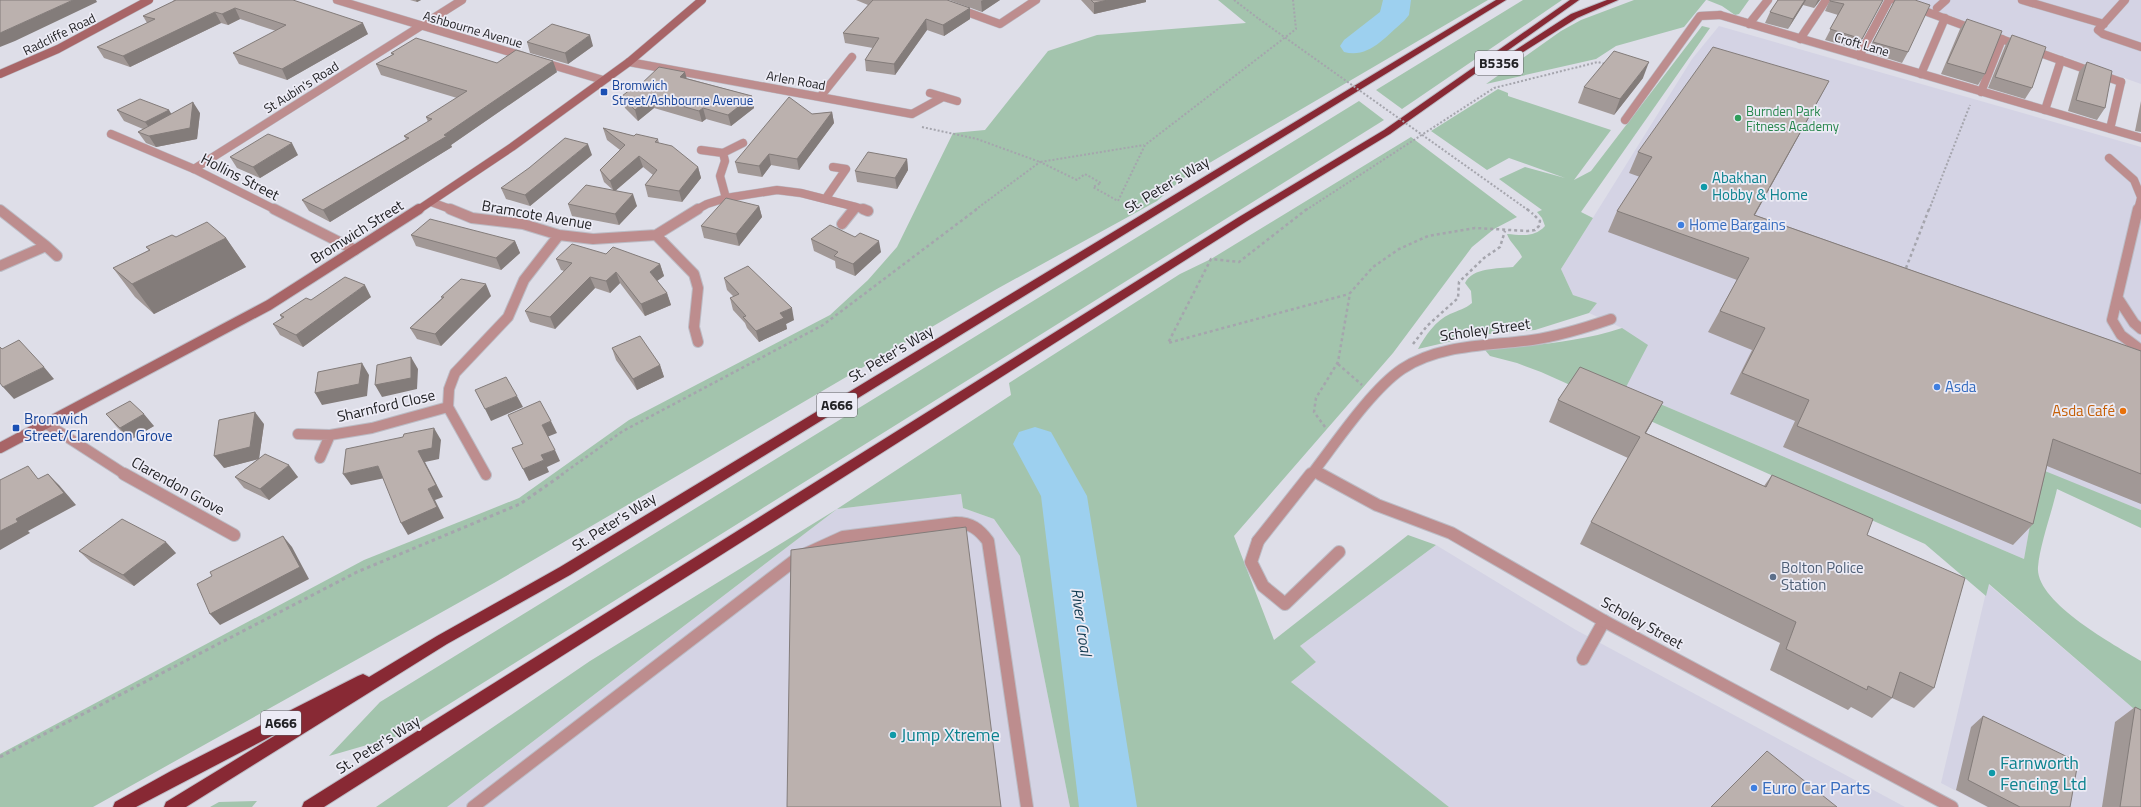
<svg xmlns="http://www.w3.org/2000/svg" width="2141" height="807" viewBox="0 0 2141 807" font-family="'Titillium Web',sans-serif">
	<rect width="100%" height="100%" fill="#dedee8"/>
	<path fill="#d4d3e4" d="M1907,0H2141V84L1949,15Z
		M1719,26L2141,147V510L2040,470L2024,559L1625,389L1622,328L1589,313L1597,303L1573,295L1561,269L1692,59Z
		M961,494L963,508L994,519L1020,556L1070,807H447L837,509Z
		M1436,545L1576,630L1905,807H1449L1291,682L1316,662L1300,646Z
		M1988,584L2141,715V807H1987L1941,783Z"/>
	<path fill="#a3c4ad" d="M1218,0H1488L1182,179L1157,201L995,290L494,583L93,807H0V754L364,560L519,498L629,420L830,315L868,280L897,247L953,133L985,130L1048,51L1097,35L1246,23Z
		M1523,0H1562L1402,109L1376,90Z
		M1634,0H1706L1684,27L1616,46L1596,59L1486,84L1561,31L1581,20Z
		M1707,0H1749L1739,14L1735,15L1722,6Z
		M1702,26L1710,28L1581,212L1593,218L1561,269L1573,295L1597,303L1589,313L1535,330L1478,335L1418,349C1425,336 1436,320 1450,314C1459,310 1465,309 1472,303L1471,291L1465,283C1473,267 1498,269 1513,267L1522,257C1518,248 1510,243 1507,234C1521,235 1534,238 1545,226L1542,218L1537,212L1542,210L1499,179L1525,167L1565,178L1509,158L1487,170L1431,131L1498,89L1508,93V96L1611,130L1574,180L1591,171Z
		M1359,101L1384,120L398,736L329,756L380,702Z
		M1411,137L1517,217L1494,229L1472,247L1393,353L1234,536L1274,640L1408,535L1436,545L1300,646L1316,662L1291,682L1449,807H1070L1020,556L994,519L963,508L961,494L837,509L447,807H376L590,661L837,509L1011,395L1009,383L1180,274L1211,259Z
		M1622,328L1648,345L1625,389L2024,559L2040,469L2141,510V528L2057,489C2052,512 2040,544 2038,567C2035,602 2115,645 2141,661V715L1989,584L1986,596L1925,544L1541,372L1517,363L1490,356L1485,350C1531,345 1577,343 1622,328Z
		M257,801L252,807H210L219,802Z"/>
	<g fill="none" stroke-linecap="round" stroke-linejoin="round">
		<path fill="#9dd0ef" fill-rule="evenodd" d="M1383,0H1411L1409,15L1404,21C1386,36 1369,59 1344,52L1340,46L1344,40L1380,12Z
			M1035,427L1051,432L1087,496L1137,807H1079L1041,496L1013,444L1019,432Z"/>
		<g stroke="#bcbcc5" stroke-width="9">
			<path id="lane-far2" d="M1895,0L1976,30
				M2022,0L2104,24
				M2125,0L2098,30L2103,34L2141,47
				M1937,8L1946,0
				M1993,36L2121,82
				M1800,39L1826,0
				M1921,74L1945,18
				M2045,110L2061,60
				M1625,120L1700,16L1720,15
				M111,134L194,169L276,210
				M2109,158L2134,180L2141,197
				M2138,210L2141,198"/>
		</g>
		<g stroke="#bcbcc5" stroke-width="12">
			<path id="lane-far1" d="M274,209L355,250
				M2138,209L2112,320L2121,335L2141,350
				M2119,300L2134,323L2141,329"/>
		</g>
		<g stroke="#bcbcc5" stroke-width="14">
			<path id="lane" d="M1258,541L1251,562L1263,586L1285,604L1339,552
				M1583,659L1604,621
				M473,807L799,557L843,537L956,523C971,523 979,529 988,541L1027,807"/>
		</g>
		<g stroke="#bcbcc5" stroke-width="9">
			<path id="street-far2" d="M337,0L523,56
				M934,0L1000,24L1036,0
				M1720,15L2141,138
				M1749,24L1768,0
				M1859,56L1889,0
				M542,62L603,80
				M629,62L912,114L943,97
				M1981,92L2002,39
				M930,93L957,101
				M820,97L852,57
				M2110,129L2121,82
				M701,150L723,153L743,143
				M723,153L725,161L720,176L726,198
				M194,169L462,0
				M826,198L846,169L833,167
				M431,202L453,210
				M696,210L707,204L726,198L777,190L801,193L856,207
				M853,210L856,207L866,210"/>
		</g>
		<g stroke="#bcbcc5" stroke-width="12">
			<path id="street-far1" d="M450,209L472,218L523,224L559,235L593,239L656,235L698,209
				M863,209L868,211
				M0,210L46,246L0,266
				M842,224L854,209
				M656,235L694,274L698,288L694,327L698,342
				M46,246L57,256
				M47,424L126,475
				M298,434L330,435L320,458
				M330,435L372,428L448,407
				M1315,471L1322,475
				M486,475L448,407L449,389L455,373L508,317L524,280L559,235
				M1311,475C1335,444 1371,390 1402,369C1440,344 1489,346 1532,340C1559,336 1585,328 1611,319"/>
		</g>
		<g stroke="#bcbcc5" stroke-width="14">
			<path id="street" d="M124,474L234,535
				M1320,474L1377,505L1451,533L1604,621L1952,807
				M1258,541L1311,474"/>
		</g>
		<g stroke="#bcbcc5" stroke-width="9">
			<path id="secondary-far1" d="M0,74L58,49L149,0
				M418,210L512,147L629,62L702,0"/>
		</g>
		<g stroke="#bcbcc5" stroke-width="12">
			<path id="secondary" d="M0,448L269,305L419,209"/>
		</g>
		<g stroke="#bcbcc5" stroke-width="2">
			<path id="highway" d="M1496,0H1506L570,575L447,644L186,807H164L166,802L289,727L136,807H113L115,802L171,771L358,676L363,674L369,677L437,636L560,567Z
				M1570,0H1579L1390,134L1247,221L324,807H302L304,802L1239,217L1384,130Z
				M1607,0H1618L1577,18L1504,64L1497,62L1571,14Z"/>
		</g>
		<path stroke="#a5a5ad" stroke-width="2" stroke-dasharray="2 2" stroke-linecap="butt" d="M1234,0L1259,19
			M922,127L977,139L1040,162L1144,145
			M975,210L1040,162L1077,180L1085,174L1101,183L1093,187L1118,201L1145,145L1296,29L1293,0
			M1306,210L1494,88L1598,62L1605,64
			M1929,210L1970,105"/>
		<path stroke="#a5a5ad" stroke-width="2.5" stroke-dasharray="3 3" stroke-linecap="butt" d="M1307,209L1239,262L1211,259L1168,343L1349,294
			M1906,268L1929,209
			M1413,344L1427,326L1458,298L1459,282L1484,258L1500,247L1505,231
			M1338,364L1362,385
			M1325,427L1314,412L1316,398L1338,362L1350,293L1373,267L1399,249L1428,236L1475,228L1528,231L1535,230L1539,226L1540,221L1533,214
			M561,475L623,431L823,325L977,209"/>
		<path stroke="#a5a5ad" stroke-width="3" stroke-dasharray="3.5 3.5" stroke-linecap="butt" d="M0,757L357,572L520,504L563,474"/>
		<use href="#lane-far2" stroke="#bd8d8e" stroke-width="8"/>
		<use href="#lane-far1" stroke="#bd8d8e" stroke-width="10"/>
		<use href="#lane" stroke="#bd8d8e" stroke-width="12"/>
		<use href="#street-far2" stroke="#bd8d8e" stroke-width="8"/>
		<use href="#street-far1" stroke="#bd8d8e" stroke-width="10"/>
		<use href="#street" stroke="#bd8d8e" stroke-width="12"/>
		<use href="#secondary-far1" stroke="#a86567" stroke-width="8"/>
		<use href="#secondary" stroke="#a86567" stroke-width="10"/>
		<use href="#highway" fill="#882934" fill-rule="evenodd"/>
		<path stroke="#a5a5ad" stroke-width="2" stroke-dasharray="2 2" stroke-linecap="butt" d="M1259,19L1528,210"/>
		<path stroke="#a5a5ad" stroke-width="2.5" stroke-dasharray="3 3" stroke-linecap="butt" d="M1527,209L1533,214"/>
	</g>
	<path fill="#a19896" d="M173,0H293L368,34L287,80L239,64L233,53L276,31L240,19L228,25L221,23L130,67L104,58L97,47L147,23L143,16L174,1Z
		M410,0H421L417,2Z
		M856,0H947L970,8V19L944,36L927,30L895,75L866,71L865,60L873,48L845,43L843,33L868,5Z
		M949,0H1000L982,12Z
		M1081,0H1146V2L1094,14Z
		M1778,0H1820L1814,8L1803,5L1788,29L1765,23L1770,12Z
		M1830,0H1883L1857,49L1825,40L1838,15L1825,11Z
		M1895,0L1908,52L1902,63L1867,52Z
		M1967,19L1985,74L1978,85L1941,74L1960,29Z
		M2012,35L2032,88L2025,99L1988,88L2005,46Z
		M527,42L593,46L568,64L530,53Z
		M391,53L497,63L557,72L451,145L452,147L330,222L309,211L302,200L406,139L404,136L428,122L426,117L457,98L381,75L376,64L392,55Z
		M2087,62L2105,108L2097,120L2068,111L2079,72Z
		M686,78L752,96L754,108L731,126L706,119L702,122L654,108L638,121L625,108L622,96L638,87Z
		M1643,78L1614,115L1578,103L1584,87Z
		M1829,81L1818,101L1755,215L2141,351V504L2047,466L2033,524L2013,545L1783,447L1795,421L1730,394L1752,350L1708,332L1737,280L1608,232L1617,211L1640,177L1629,173L1638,152Z
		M2141,101V132L2135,131Z
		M117,110H169L171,114L200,113L197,139L156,147L146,143L138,132L143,129L124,121Z
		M832,112L834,123L799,170L771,165L762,177L738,173L735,162L812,114Z
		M603,128L634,136L658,139L659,143L698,167L701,178L682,202L648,197L645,185L653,175L643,167L615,191L637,206L619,225L572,216L568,204L613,190L604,182L600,170L620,150L607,140Z
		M298,155L260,178L237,168L230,157Z
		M592,155L530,206L506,199L501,188Z
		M907,159L908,170L897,189L857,182L855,171Z
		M759,206L762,217L739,246L704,238L701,226Z
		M411,235L515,241L520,253L501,270L416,246Z
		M855,237L881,252L855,276L836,268L835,261L814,251L811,239Z
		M226,238L246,267L154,314L135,297L113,268L149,250L146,247Z
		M606,254L660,264L664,276L657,281L667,293L671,305L645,316L620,283L610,293L595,288L555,329L530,322L525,311L564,271L561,270L556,259Z
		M724,278L794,320L786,324L787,329L759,342L747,328L745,323L733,310L730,298L734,297L727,290Z
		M491,296L441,346L417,339L410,328L442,298L441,297Z
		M371,297L303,347L280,335L273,324L282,319L280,315L311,300Z
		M612,348L660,365L664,377L637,390L616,360Z
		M1558,400L1663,402L1646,433L1764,486L1772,475L1867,535L1934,688L1914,708L1892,698L1872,718L1851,707L1848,710L1770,670L1780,643L1580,544L1591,522L1628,458L1549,422Z
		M106,414L154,426L130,440L116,426Z
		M264,424L259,458L298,477L269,500L244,488L235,477L258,459L224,468Z
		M79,551L176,553L134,586L91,562Z
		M2135,707L2141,807H2102L2115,722Z
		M1983,716L2070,807H1988L1956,790L1971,727Z"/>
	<path fill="#837c7a" d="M73,0H96L97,2L15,41L0,47V33Z
		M416,0H421L417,2Z
		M983,0H1000L982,12L981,1Z
		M1108,0H1146V2L1094,14V3Z
		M1805,0H1806L1803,5L1788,29L1793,19Z
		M1818,0H1820L1814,8Z
		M235,8L240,19L228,25L222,14Z
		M970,8V19L944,36L943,25Z
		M215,12L221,23L130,67L123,56Z
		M926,19L927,30L895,75L894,64Z
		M363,23L368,34L287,80L282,69Z
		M590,35L593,46L568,64L565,53Z
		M553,61L557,72L451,145L452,147L330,222L323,210L444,135Z
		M1649,62L1643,78L1614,115L1620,99Z
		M685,72L688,83L680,77Z
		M1829,81L1818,101L1743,236L1754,215Z
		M752,96L754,108L731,126L728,115Z
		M650,97L654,108L638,121L635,110Z
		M193,102L200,113L197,139L156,147L149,136Z
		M703,108L706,119L702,122L699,111Z
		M169,110L176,122L153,133L145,122Z
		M832,112L834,123L799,170L797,159Z
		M292,143L298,155L260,178L253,167Z
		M588,144L592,155L530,206L525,195Z
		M769,154L771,165L762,177L759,166Z
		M639,156L643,167L614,192L610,181Z
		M907,159L908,170L897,189L895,178Z
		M698,167L701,178L682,202L679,191Z
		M633,194L637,206L619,225L615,214Z
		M759,206L762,217L739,246L736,234Z
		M226,238L246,267L154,314L132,284Z
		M515,241L520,253L501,270L496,258Z
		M879,241L881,252L855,276L853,264Z
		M660,264L664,276L654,283L650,272Z
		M616,272L620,283L610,293L606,281Z
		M590,277L595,288L555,329L550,317Z
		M486,284L491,296L441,346L435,334Z
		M365,285L371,297L303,347L296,335Z
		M667,293L671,305L645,316L641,304Z
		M792,308L794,320L786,324L787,329L759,342L756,331L780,313Z
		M411,357L418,369L417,389L382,397L375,385Z
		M362,363L369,375L367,396L322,405L315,393Z
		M660,365L664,377L637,390L633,379Z
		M44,367L54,379L14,399L3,387Z
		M517,396L523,407L491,421L485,409Z
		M1663,402L1651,424L1634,454L1645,433Z
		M255,412L264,424L259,459L224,468L214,456Z
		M144,414L154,426L130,440L120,428Z
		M551,421L557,433L547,437L542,425Z
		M434,428L441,440L439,459L425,462L443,497L435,500L444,518L408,535L401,523L428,489L418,451Z
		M555,450L560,461L547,467L541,455Z
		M544,460L549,472L529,481L523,469Z
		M289,465L298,477L269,500L260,489Z
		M378,466L385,478L351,485L343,474Z
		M48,474L59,485L76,505L28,531L30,533L0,550V531L16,519Z
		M283,536L292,547L309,579L220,625L210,614Z
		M166,542L176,553L134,586L123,575Z"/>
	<path fill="#bbb1ae" stroke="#837c7a" d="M0,0H73L0,33Z
		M176,0H293L363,23L282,69L233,53L286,25L235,8L222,14L215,12L123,56L97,47L155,19L143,16Z
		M873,0H947L970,8L943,25L926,19L894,64L865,60L879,38L843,33Z
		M1091,0H1108L1094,3Z
		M1778,0H1805L1793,19L1770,12Z
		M1830,0H1883L1862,39L1830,29L1844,4L1830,1Z
		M1895,0H1915L1930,5L1908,52L1873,42Z
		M1967,19L2002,31L1985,74L1947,63Z
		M552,24L590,35L565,53L527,42Z
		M2012,35L2046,47L2032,88L1995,77Z
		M416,38L497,63L516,50L553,61L444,135L447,136L323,210L302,200L409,138L404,136L432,119L426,117L467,91L376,64L394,54L391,53Z
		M1713,47L1829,81L1754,215L2141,351V474L2053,439L2033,524L1797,426L1809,400L1742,373L1765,328L1720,311L1749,258L1617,211L1652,157L1638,152Z
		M1614,51L1649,62L1620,99L1584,87Z
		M2087,62L2112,71L2105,108L2076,100Z
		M659,67L685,72L680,77L752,96L728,115L703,108L699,111L650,97L635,110L622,96L635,86L638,87Z
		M789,97L812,114L832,112L797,159L769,154L759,166L735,162Z
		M140,99L169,110L145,122L117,110Z
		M193,102L190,128L149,136L138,132Z
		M603,128L634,136L636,134L658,139L655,142L672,146L698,167L679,191L645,185L657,170L639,156L610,181L600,170L625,145Z
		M268,134L292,143L253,167L230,157Z
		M565,138L588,144L525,195L501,188L529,168Z
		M868,152L907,159L895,178L855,171Z
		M586,185L633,194L615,214L568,204Z
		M726,198L759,206L736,234L701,226Z
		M430,219L515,241L496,258L411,235Z
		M207,222L226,238L132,284L113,268L150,250L146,247L172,235L176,237Z
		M830,225L855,237L860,233L879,241L853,264L834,256L838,252L811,239Z
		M572,244L606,254L613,247L660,264L650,272L667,293L641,304L616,272L606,281L590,277L550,317L525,311L572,263L556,259Z
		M748,266L792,308L780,313L784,318L756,331L743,317L746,316L730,298L739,294L724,278Z
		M345,277L365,285L296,335L273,324L284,317L280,315L306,298L311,300Z
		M461,279L486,284L435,334L410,328L444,297H441Z
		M640,336L660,365L633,379L612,348Z
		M19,340L44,367L3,387L0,383V347L2,349Z
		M411,357V378L375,385L377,365Z
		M362,363L359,384L315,393L318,372Z
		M1580,367L1663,402L1645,433L1766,487L1772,475L1873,519L1867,535L1965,578L1934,688L1900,672L1892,698L1868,686L1867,690L1786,649L1796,622L1591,522L1640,437L1558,400Z
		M506,377L517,396L485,409L475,390Z
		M130,401L144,414L120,428L106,414Z
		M540,401L551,421L542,425L555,450L541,455L544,460L523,469L512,448L523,444L508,415Z
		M255,412L250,447L214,456L219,420Z
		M434,428L432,448L418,451L436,485L428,489L437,507L401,523L378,466L343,474L346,449L403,437L404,434Z
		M265,454L289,465L260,489L235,477Z
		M28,466L38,479L48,474L64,493L16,519L18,522L0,531V480Z
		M122,519L166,542L123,575L79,551Z
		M966,527L1001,807H787L791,550Z
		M283,536L300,567L210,614L197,584L212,576L210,572Z
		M2135,707L2141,710V807H2120Z
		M1983,716L2078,762L2070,807H2020L1968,780Z
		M1767,751L1837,807H1711Z"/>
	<g fill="#1a4fb4" stroke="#ecebf5" stroke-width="1.5">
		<rect x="600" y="88" width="8" height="8" rx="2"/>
		<rect x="12" y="424" width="8" height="8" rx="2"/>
	</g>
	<circle fill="#2e9e5b" stroke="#ecebf5" stroke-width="1.5" cx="1738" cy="118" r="4"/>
	<g fill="#0f9aa8" stroke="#ecebf5" stroke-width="1.5">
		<circle cx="1704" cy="187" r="4"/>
		<circle cx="893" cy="735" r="4"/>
		<circle cx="1992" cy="773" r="4"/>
	</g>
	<g fill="#3f7fe0" stroke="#ecebf5" stroke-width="1.5">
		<circle cx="1681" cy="225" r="4"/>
		<circle cx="1937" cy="387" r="4"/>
		<circle cx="1754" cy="788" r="4"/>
	</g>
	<circle fill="#e8710a" stroke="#ecebf5" stroke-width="1.5" cx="2123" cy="411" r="4"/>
	<circle fill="#5c6f8a" stroke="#ecebf5" stroke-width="1.5" cx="1773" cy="577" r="4"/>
	<g text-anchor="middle" stroke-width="3.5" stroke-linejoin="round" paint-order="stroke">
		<g font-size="13" fill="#222225" stroke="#ecebf5">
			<text transform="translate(473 29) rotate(16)" y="5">Ashbourne Avenue</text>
			<text transform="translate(59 34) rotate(-26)" y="5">Radcliffe Road</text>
			<text transform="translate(1862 44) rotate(16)" y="5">Croft Lane</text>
			<text transform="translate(796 80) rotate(10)" y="5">Arlen Road</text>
			<text transform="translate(301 87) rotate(-32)" y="5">St Aubin's Road</text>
		</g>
		<g font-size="13" fill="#164399" stroke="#ecebf5" text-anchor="start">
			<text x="612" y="90">Bromwich<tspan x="612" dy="15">Street/Ashbourne Avenue</tspan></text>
		</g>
		<g font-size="13" fill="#27864d" stroke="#ecebf5" text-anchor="start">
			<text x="1746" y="116">Burnden Park<tspan x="1746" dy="15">Fitness Academy</tspan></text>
		</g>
		<g fill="#ecebf5" stroke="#5f5e63" stroke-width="1">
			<rect x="1475" y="51" width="48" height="24" rx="3"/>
			<rect x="817" y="393" width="40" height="24" rx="3"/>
			<rect x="261" y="711" width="40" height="24" rx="3"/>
		</g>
		<g font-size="14" font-weight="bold" fill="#222225">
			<text x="1499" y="68">B5356</text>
			<text x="837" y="410">A666</text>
			<text x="281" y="728">A666</text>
		</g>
		<g font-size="15" fill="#222225" stroke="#ecebf5">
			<text transform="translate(240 177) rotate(27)" y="5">Hollins Street</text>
			<text transform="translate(1167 185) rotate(-31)" y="5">St. Peter's Way</text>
			<text transform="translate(537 215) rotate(10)" y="5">Bramcote Avenue</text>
			<text transform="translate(357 232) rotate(-32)" y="5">Bromwich Street</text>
			<text transform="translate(1485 330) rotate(-8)" y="5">Scholey Street</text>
			<text transform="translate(891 354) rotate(-31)" y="5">St. Peter's Way</text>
			<text transform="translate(386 406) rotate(-13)" y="5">Sharnford Close</text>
			<text transform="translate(178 486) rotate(29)" y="5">Clarendon Grove</text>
			<text transform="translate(614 522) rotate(-32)" y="5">St. Peter's Way</text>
			<text transform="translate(1642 623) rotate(29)" y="5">Scholey Street</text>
			<text transform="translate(378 745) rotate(-32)" y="5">St. Peter's Way</text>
		</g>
		<g font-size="15" fill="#0d838f" stroke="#ecebf5" text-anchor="start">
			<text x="1712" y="183">Abakhan<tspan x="1712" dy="17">Hobby &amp; Home</tspan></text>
		</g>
		<g font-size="15" fill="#366cbe" stroke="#ecebf5" text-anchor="start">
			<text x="1689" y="230">Home Bargains</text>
			<text x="1945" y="392">Asda</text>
		</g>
		<g font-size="15" fill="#c56008" stroke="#ecebf5" text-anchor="end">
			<text x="2115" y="416">Asda Café</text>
		</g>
		<g font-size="15" fill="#164399" stroke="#ecebf5" text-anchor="start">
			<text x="24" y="424">Bromwich<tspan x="24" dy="17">Street/Clarendon Grove</tspan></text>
		</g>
		<g font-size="15" fill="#4e5e75" stroke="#ecebf5" text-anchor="start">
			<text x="1781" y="573">Bolton Police<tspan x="1781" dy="17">Station</tspan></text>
		</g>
		<g font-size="16" font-style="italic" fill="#123b51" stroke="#ecebf5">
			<text transform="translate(1082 622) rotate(82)" y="6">River Croal</text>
		</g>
		<g font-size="18" fill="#0d838f" stroke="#ecebf5" text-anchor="start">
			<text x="901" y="741">Jump Xtreme</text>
			<text x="2000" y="769">Farnworth<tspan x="2000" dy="21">Fencing Ltd</tspan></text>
		</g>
		<g font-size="18" fill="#366cbe" stroke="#ecebf5" text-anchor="start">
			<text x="1762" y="794">Euro Car Parts</text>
		</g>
	</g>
</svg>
